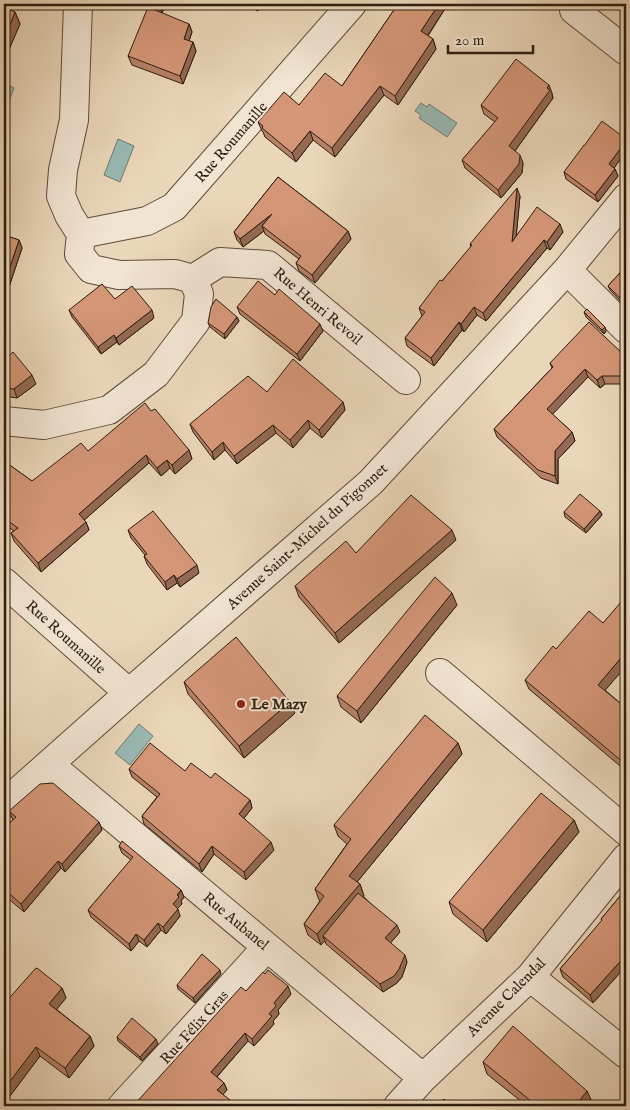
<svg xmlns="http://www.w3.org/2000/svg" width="630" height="1110" viewBox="0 0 630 1110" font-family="'IM FELL English',serif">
	<rect width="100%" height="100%" fill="#ead6b9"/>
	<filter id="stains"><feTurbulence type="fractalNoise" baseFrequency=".004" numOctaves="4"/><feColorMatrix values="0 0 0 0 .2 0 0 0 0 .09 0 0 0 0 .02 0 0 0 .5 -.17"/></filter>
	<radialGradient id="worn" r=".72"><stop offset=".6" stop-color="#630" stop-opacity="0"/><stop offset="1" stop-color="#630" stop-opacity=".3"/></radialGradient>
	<path fill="#98b9b3" stroke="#6d7b71" d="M4,83L14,88L4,114Z
		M421,103L427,107L429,104L457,123L447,137L419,118L421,115L415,111Z
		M118,139L134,146L120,182L104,175Z
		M139,724L153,736L130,765L115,753Z"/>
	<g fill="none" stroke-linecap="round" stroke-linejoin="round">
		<g stroke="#5c4b3a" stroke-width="30">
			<path id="minor" d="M78,4L74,120L63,170L61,196L69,215L81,234
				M574,10L626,51
				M567,270L626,329
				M193,279L220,262L268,265L406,380
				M4,421L44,425L109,410L156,374L196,321L199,294L193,279L175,274L119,275L91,269L79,254L81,234L147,221L174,207L352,4
				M4,582L129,693
				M440,673L626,831
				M49,764L423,1078
				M4,804L129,693L371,482L567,270L626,198
				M530,977L626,1054
				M122,1106L267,947
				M398,1106L423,1078L530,977L626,858"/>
		</g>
		<use href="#minor" stroke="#f1e4d2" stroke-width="28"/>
	</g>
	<path fill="#b68166" stroke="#2d1d0f" d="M142,4H166L162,13Z
		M244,4H257L258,11Z
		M398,4H448L428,36L433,39L436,49L398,105L384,95L335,157L313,140L296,162L265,137L263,132L262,131L258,122L342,86Z
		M614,4H626V14Z
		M4,7L15,12L20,24L7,54L4,53Z
		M189,24L192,32L189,41L193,42L196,51L183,84L132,65L128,56Z
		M552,93V94L553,98L515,151L523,163L522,173L501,198L465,168L462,160L495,122L484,114L481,105Z
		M626,151L614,168L615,169L618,176L598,202L566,179L564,172Z
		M278,177L348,231L351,239L315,283L299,271L296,263L299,259L265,234L264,231L243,247L237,240L234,232Z
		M520,196L516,236L563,232L550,250L547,248L486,321L477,315L464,332L462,330L434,366L407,346L405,338L422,316L419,308L471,247L470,244Z
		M4,235L19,240L22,248L9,287L4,285Z
		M626,266V307L610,290L608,286Z
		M275,295L323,331L300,361L240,314L237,307Z
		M115,299L154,318L119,345L117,342L101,354L72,317L69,310Z
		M584,312L606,331L604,334L586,317Z
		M237,317L239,321L225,339L210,327L208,323Z
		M621,352L624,361V384H605L600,388L588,377L552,414L572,432L575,441L558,459V484L541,478L497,437L494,429L552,368L550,363Z
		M4,360L36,384L17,398L4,396Z
		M267,392L343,402L345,410L322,438L310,428L293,448L276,433L237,464L225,450L214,460L193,432L190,424Z
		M151,411L189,450L192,459L175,474L170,468L161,476L149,463L84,520L86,522L89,530L41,572L14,541L11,533L14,531L4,524V461L32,481L88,451Z
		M600,511L602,515L586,533L565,517L564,512Z
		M128,530L199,573L180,587L177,583L167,590L147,564L144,556L145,555L131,538Z
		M456,540L339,643L299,597L295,586Z
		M626,600V666L605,690L626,708V771L529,689L525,680L556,649L603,623Z
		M457,605L361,723L341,707L337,696Z
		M184,682L295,713L244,758L188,694Z
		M458,743L462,754L357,882L360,884L364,896H363L400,932L390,943L407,962L402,977L397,983L383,992L326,944L325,941L321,945L308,935L304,924L320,901L319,900L315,889L347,844L338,836L334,825Z
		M129,769L185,771L211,778L250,800L252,808L244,818L274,850L246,880L214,854L202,872L144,824L142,816L157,797L132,777Z
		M9,811L99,822L102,830L65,872L61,868L24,912L4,895V828L13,820Z
		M574,820L579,832L487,942L453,914L449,902Z
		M119,846L181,890L184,897L181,901L182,904L177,909L180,916L166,934L161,930L147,947L139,941L131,951L91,917L88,910L131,860L122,853Z
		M626,889V966L593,1003L563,977L560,969L602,921L601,919Z
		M221,974L195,1003L178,989L177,985Z
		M62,988L66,998L56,1009L90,1036L94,1046L69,1078L40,1056L4,1104V1004Z
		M246,991L291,994L278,1010L279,1014L273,1021L274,1024L254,1046L248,1041L217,1077L224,1083L227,1090L223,1094L133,1106Z
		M117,1037L158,1044L142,1061L118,1041Z
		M483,1062L587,1091L592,1102L589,1106H527L487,1074Z"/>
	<path fill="#946953" stroke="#2d1d0f" d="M161,4H166L162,13L160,7Z
		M439,4H448L424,41L421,31Z
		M15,12L20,24L7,54L4,46V40Z
		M189,24L192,32L187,47L184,39Z
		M433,39L436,49L398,105L395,96Z
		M193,42L196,51L183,84L180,76Z
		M549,85L552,93V94L553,98L512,155L509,146Z
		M380,86L384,95L335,157L332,148Z
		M310,131L313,140L296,162L292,153Z
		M626,141V151L612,171L609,164Z
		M520,155L523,163L522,173L501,198L498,190Z
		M615,169L618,176L598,202L595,195Z
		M517,188L520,196L515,250L512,242Z
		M272,214L262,226L264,231L243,247L240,239Z
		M560,224L563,232L550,250L547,242Z
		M348,231L351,239L315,283L312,275Z
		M19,240L22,248L9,287L6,279Z
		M544,240L547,248L486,321L483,313Z
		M474,307L477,315L464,332L461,324Z
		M152,310L154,318L119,345L116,338Z
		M237,317L239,321L225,339L224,334Z
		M459,322L462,330L434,366L431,358Z
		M320,324L323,331L300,361L297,354Z
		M605,327L606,331L604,334L602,330Z
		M114,335L117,342L101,354L98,347Z
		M621,352L624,361V384L621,376Z
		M585,369L588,377L550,417L547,409Z
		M32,375L36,384L17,398L14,389Z
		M602,376L605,384L600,388L597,380Z
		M343,402L345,410L322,438L319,430Z
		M308,420L310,428L293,448L290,440Z
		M273,425L276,433L237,464L234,456Z
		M572,432L575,441L558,459V484L555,476V451Z
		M223,442L225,450L214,460L212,452Z
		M189,450L192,459L175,474L172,465Z
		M146,455L149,463L82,522L79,514Z
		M167,460L170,468L161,476L157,468Z
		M600,511L602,515L586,533L584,529Z
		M86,522L89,530L41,572L38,563Z
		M452,530L456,540L339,643L335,633Z
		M197,565L199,573L180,587L177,579Z
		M174,575L177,583L167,590L165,582Z
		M452,593L457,605L361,723L357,711Z
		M626,652V666L602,694L598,685Z
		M290,702L295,713L244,758L239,746Z
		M458,743L462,754L353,887L349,876Z
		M250,800L252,808L241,822L239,814Z
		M574,820L579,832L487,942L483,930Z
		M99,822L102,830L65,872L62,864Z
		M271,842L274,850L246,880L244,872Z
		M212,846L214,854L202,872L199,864Z
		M58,861L61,868L24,912L21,904Z
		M360,884L364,896L326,939L323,936L325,941L321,945L317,934Z
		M181,890L184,897L181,901L182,904L175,911L173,904Z
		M178,909L180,916L166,934L163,927Z
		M158,923L161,930L147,947L144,940Z
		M397,925L400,932L388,946L385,938Z
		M136,934L139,941L131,951L129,944Z
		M405,955L407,962L402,977L397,983L383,992L380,984Z
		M626,955V966L593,1003L590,995Z
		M220,970L221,974L195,1003L193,998Z
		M288,986L291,994L278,1010L279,1014L273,1021L274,1024L254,1046L252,1039L274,1003Z
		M62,988L66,998L53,1014L49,1004Z
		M245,1033L248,1041L214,1080L211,1072Z
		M90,1036L94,1046L69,1078L65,1068Z
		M156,1039L158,1044L142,1061L140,1057Z
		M36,1047L40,1056L4,1104V1089Z
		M224,1083L227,1090L220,1098L217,1090Z
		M587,1091L592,1102L589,1106H575Z"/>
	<path fill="#d49677" stroke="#2d1d0f" d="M153,4H161L160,7Z
		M398,4H439L421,31L433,39L395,96L380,86L332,148L310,131L292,153L262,128L263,126L258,122L284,92L299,105L325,73L342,86Z
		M4,7L15,12L4,40Z
		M148,7L189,24L184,39L193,42L180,76L128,56Z
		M516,59L549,85L547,88L550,90L509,146L520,155L519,164L498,190L462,160L498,118L481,105Z
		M602,121L626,139V141L609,164L615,169L595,195L564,172L584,145V146Z
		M278,177L348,231L312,275L296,263L301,256L262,226L272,214L240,239L234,232Z
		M517,188L512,242L537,207L560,224L547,242L544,240L483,313L474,307L461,324L459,322L431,358L405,338L425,312L419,308L440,280L442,281L472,245L470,244Z
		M4,235L19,240L6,279L4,278Z
		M626,266V304L608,286Z
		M258,281L275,295L279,289L320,324L297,354L237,307Z
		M102,284L115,299L132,286L152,310L116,338L114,335L98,347L69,310Z
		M216,299L237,317L224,334L208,323L211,307Z
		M587,309L605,327L602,330L584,312Z
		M589,322L621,352V376H602L597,380L585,369L547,409L572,432L555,451V476L538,470L494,429L553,367L550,363Z
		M13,352L32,375L14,389L4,388V360Z
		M293,359L343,402L319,430L308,420L290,440L273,425L234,456L223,442L212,452L190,424L248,376L267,392Z
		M145,403L151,411L155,409L189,450L172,465L167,460L157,468L146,455L79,514L86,522L38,563L11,533L18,528L4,518V461L32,481L81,443L88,451Z
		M580,494L600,511L584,529L564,512Z
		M411,495L452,530L335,633L295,586L346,541L356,553Z
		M153,511L197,565L177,579L174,575L165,582L144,556L147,554L128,530Z
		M435,577L452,593L357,711L337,696Z
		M626,600V652L598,685L626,708V761L624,763L525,680L553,646L556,649L589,611L603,623L621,602L623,603Z
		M236,637L290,702L239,746L184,682Z
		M425,715L458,743L349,876L360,884L317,934L304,924L324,896L315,889L351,839L334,825Z
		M150,743L185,771L191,763L211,778L215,773L250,800L239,814L271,842L244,872L212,846L199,864L142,816L160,794L129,769Z
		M53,783L99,822L62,864L58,861L21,904L4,889V828L16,817L9,811L40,784Z
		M541,793L574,820L483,930L449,902Z
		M122,841L181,890L177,895L179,897L173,904L178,909L163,927L158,923L144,940L136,934L129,944L88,910L133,857L119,846Z
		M626,889V955L590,995L560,969L602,920L601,919Z
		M358,893L397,925L385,938L405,955L399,969L394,976L380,984L323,936Z
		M202,954L220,970L193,998L177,985Z
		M37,968L62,988L49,1004L90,1036L65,1068L36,1047L4,1089V1004L35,969Z
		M268,970L288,986L274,1003L276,1006L269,1014L272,1016L252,1039L245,1033L211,1072L224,1083L217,1090L238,1106H133L241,987L246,991L263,972L265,974Z
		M132,1018L156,1039L140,1057L117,1037Z
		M513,1026L587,1091L575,1106H537L483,1062Z
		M444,1099L453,1106H437Z"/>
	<circle fill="#8f2418" stroke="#f1e4d2" stroke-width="2" cx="241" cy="704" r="5"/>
	<g text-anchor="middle" stroke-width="4" stroke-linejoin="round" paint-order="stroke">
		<g font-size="15" fill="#2d1d0f" stroke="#f1e4d2">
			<text transform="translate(231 142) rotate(-49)" y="5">Rue Roumanille</text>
			<text transform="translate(318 306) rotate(40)" y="5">Rue Henri Revoil</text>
			<text transform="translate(307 536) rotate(-42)" y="5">Avenue Saint-Michel du Pigonnet</text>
			<text transform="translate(66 637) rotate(42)" y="5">Rue Roumanille</text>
			<text transform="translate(236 921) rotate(40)" y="5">Rue Aubanel</text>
			<text transform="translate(506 997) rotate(-45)" y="5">Avenue Calendal</text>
			<text transform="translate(194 1027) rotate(-48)" y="5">Rue Félix Gras</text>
		</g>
		<g font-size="15" font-weight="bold" fill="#2d1d0f" stroke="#f1e4d2" text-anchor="start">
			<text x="251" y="709">Le Mazy</text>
		</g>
	</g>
	<rect width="630" height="1110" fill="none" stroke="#ead6b9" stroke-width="20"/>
	<rect x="5" y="5" width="620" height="1100" fill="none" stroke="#2d1d0f" stroke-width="2.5"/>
	<rect x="10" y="10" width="610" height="1090" fill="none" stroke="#2d1d0f"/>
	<path d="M448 45v8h85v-8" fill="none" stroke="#2d1d0f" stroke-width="2.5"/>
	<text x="455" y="45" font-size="15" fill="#2d1d0f" stroke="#f1e4d2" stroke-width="4" paint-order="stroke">20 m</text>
	<rect width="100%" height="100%" filter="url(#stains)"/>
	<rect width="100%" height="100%" fill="url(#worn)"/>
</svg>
